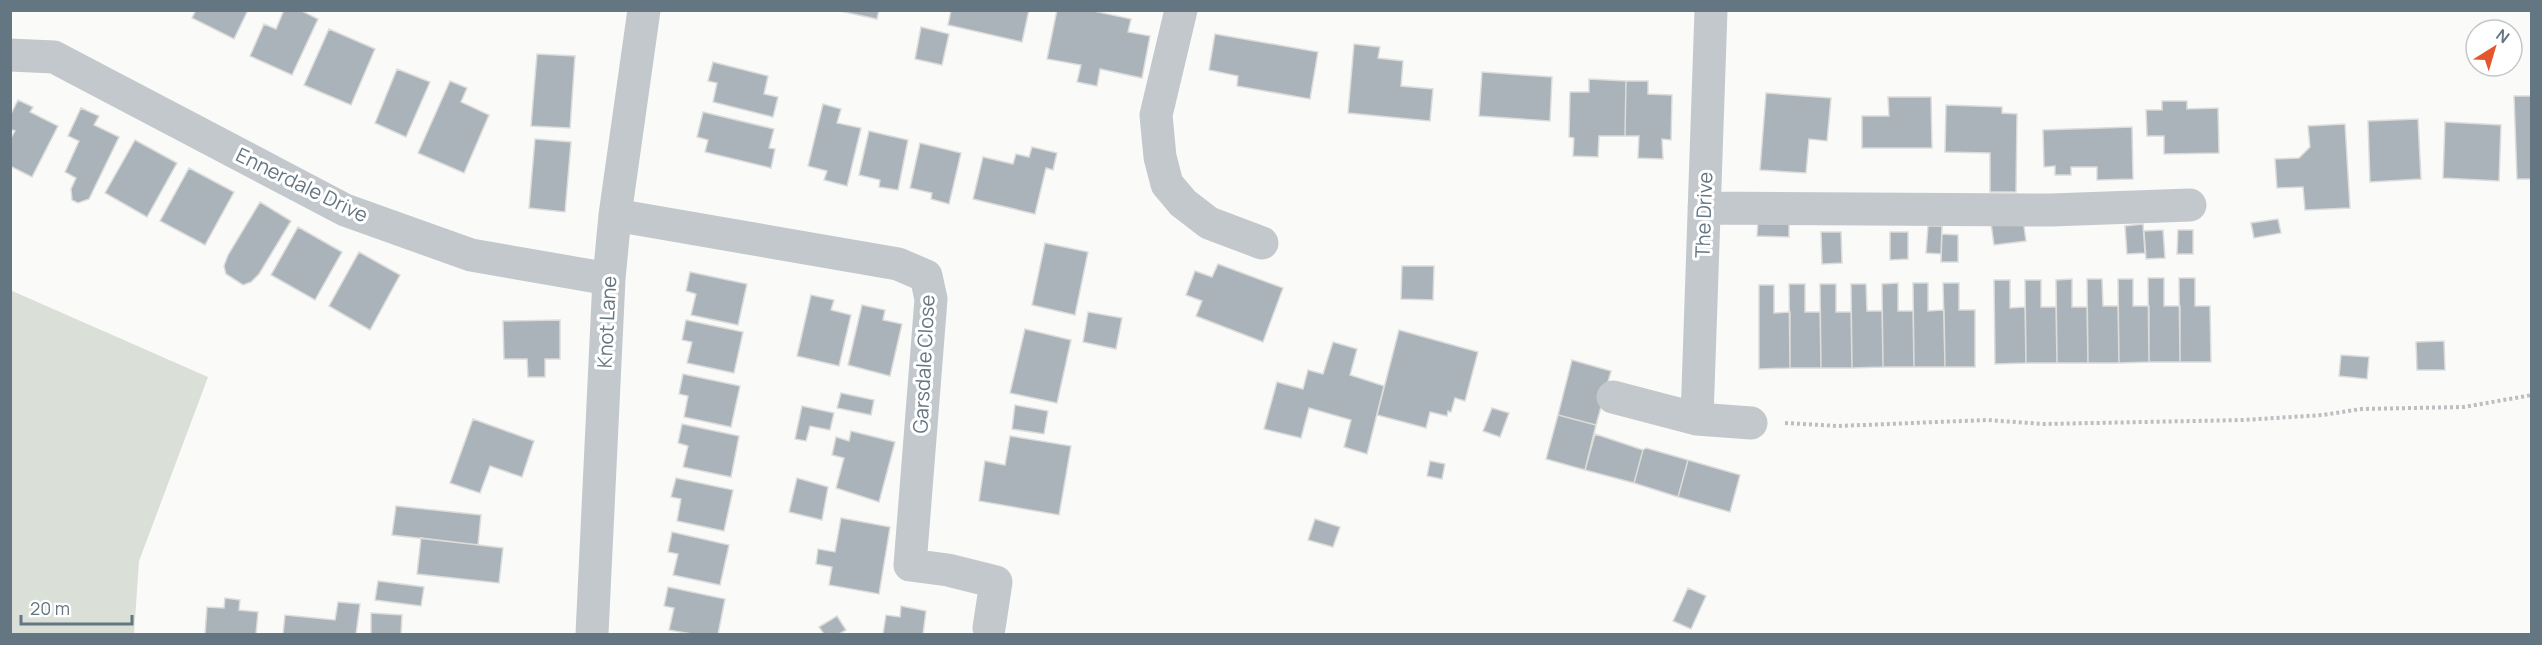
<svg xmlns="http://www.w3.org/2000/svg" width="2542" height="645" viewBox="0 0 2542 645" font-family="Manrope,sans-serif">
	<rect width="100%" height="100%" fill="#fafaf8"/>
	<path fill="#dadfd7" d="M10,290L208,377L139,561L134,634H11Z"/>
	<path fill="#aab3b9" stroke="#dcdcda" stroke-width="1.5" d="M196,10H248L234,39L192,18Z
		M284,10H300L318,19L292,75L250,56L264,24L276,29Z
		M835,10H879L877,19Z
		M951,10H1029L1022,42L948,25Z
		M1057,10H1089L1131,19L1128,32L1150,36L1142,78L1100,69L1097,86L1077,82L1081,65L1047,59Z
		M921,27L949,34L942,65L915,59Z
		M329,29L375,49L351,105L304,85Z
		M1215,34L1318,52L1310,99L1237,86L1238,76L1209,70Z
		M1354,44L1380,47L1378,58L1403,61L1401,86L1433,89L1430,121L1348,113Z
		M537,54L575,56L570,128L531,126Z
		M713,62L768,76L764,94L778,97L773,117L713,102L717,83L708,81Z
		M397,69L430,82L406,137L375,123Z
		M1482,72L1552,77L1550,121L1479,116Z
		M1589,79L1626,81L1625,136H1599L1598,157L1573,156L1574,138L1569,137L1570,92H1589Z
		M450,81L467,88L461,102L489,115L464,173L418,153Z
		M1626,81H1648V94L1672,95L1671,140L1662,139L1663,159L1638,158L1639,136H1625Z
		M1766,93L1831,98L1827,141L1809,139L1806,173L1760,170Z
		M2514,96H2532V179H2517Z
		M1888,97H1931L1932,148H1862V116H1889Z
		M18,100L33,107L30,112L58,126L32,177L10,166V140L15,131L10,129V116Z
		M2162,101H2187V109L2218,108L2219,153L2164,154V136H2147L2146,110H2162Z
		M823,104L841,109L837,123L861,128L847,186L824,180L827,171L808,166Z
		M1946,105L2002,107V113L2017,114L2016,192H1990V153L1945,152Z
		M81,108L99,116L94,125L119,137L89,199L78,203L72,200L71,189L76,178L65,172L79,141L68,136Z
		M703,112L774,129L769,148L775,149L771,168L705,152L708,140L697,137Z
		M2418,119L2421,179L2370,182L2368,121Z
		M2445,122L2501,125L2499,181L2443,178Z
		M2345,124L2350,208L2305,210L2303,187L2277,188L2275,159L2299,158L2310,147L2308,126Z
		M2132,127L2133,179L2097,180V167H2071V175H2055V166L2044,167L2043,130Z
		M869,131L908,140L898,190L879,187L880,180L859,175Z
		M535,139L571,142L565,212L529,208Z
		M135,140L177,163L147,217L105,193Z
		M920,143L961,153L949,204L931,199L932,193L910,188Z
		M1032,147L1057,153L1053,170L1046,168L1035,214L973,199L983,157L1013,164L1016,154L1029,157Z
		M189,168L234,192L205,245L160,221Z
		M260,202L291,221L259,274L251,282L243,285L226,274L224,266L228,255Z
		M2023,219L2026,241L1994,245L1991,223Z
		M2278,219L2281,233L2254,238L2251,223Z
		M1758,222L1789,223V237L1757,236Z
		M2143,224L2145,253L2127,254L2125,226Z
		M1928,226H1942L1941,254L1926,253Z
		M298,227L342,252L315,300L271,275Z
		M2163,230L2165,258L2146,259L2144,231Z
		M2178,230H2193V254H2177Z
		M1821,232H1841L1842,263L1822,264Z
		M1890,232H1908V259L1890,260Z
		M1942,234L1958,235V262H1941Z
		M1045,243L1088,252L1075,315L1032,305Z
		M359,252L400,275L370,330L329,306Z
		M1218,264L1283,288L1263,342L1196,316L1202,301L1186,295L1195,271L1212,277Z
		M1402,266H1434L1433,300L1401,299Z
		M690,272L747,284L738,325L691,315L696,294L686,291Z
		M2148,278H2164V306H2180V362H2149Z
		M2179,278H2195V306H2210L2211,362H2180Z
		M2072,279V307H2087L2088,363H2057L2056,280Z
		M2087,279H2102L2103,306H2118L2119,363H2088Z
		M2118,279H2133V306H2149V362L2119,363Z
		M1994,280H2010V308L2025,307L2026,363L1995,364Z
		M2025,280H2041V307H2056L2057,363H2026Z
		M1898,283V311H1913L1914,367H1883L1882,284Z
		M1913,283H1928V311L1944,310L1945,367H1914Z
		M1943,283H1959V310H1975V367H1945Z
		M1789,284H1805V312H1820L1821,368H1790Z
		M1820,284H1836V312H1851L1852,368H1821Z
		M1851,284H1866L1867,311H1882L1883,367L1852,368Z
		M1759,285H1774V313L1790,312V368L1759,369Z
		M811,295L834,300L831,310L851,315L839,366L797,356Z
		M862,305L885,310L883,320L902,324L890,376L848,365Z
		M1088,312L1122,318L1116,349L1083,342Z
		M560,320V359H545V377H528L527,359H504L503,321Z
		M686,320L743,332L734,373L687,363L692,342L682,340Z
		M1025,329L1071,340L1057,403L1010,393Z
		M1399,330L1478,352L1465,401L1455,398L1451,412L1448,411L1447,416L1430,412L1426,428L1377,415Z
		M2444,341L2445,370H2417L2416,342Z
		M1333,342L1357,349L1350,375L1384,386L1367,454L1344,447L1351,420L1309,408L1301,438L1264,429L1277,382L1303,389L1308,370L1323,374Z
		M2341,355L2369,357L2367,379L2339,376Z
		M1572,360L1611,371L1596,425L1558,415Z
		M683,374L740,386L731,427L684,417L688,396L679,394Z
		M841,393L874,400L871,415L837,408Z
		M1015,405L1048,411L1044,434L1012,429Z
		M802,406L834,413L830,430L810,426L806,441L795,439Z
		M1492,408L1509,413L1500,437L1483,431Z
		M1558,415L1596,425L1585,470L1546,459Z
		M473,419L534,441L522,477L490,466L480,493L450,483Z
		M682,424L739,436L731,477L683,467L688,446L678,443Z
		M851,431L895,442L879,502L836,488L844,458L832,455L836,437L849,441Z
		M1595,434L1643,450L1634,483L1585,470Z
		M1010,436L1071,446L1059,515L979,501L985,461L1005,465Z
		M1646,448L1688,460L1678,497L1634,483L1643,450Z
		M1688,460L1740,475L1730,512L1678,497Z
		M1430,461L1445,464L1442,479L1427,476Z
		M676,478L733,490L724,531L677,521L681,499L671,497Z
		M797,478L828,487L822,520L789,512Z
		M396,506L481,515L478,545L392,535Z
		M841,518L890,527L879,594L829,585L832,567L816,564L818,549L835,552Z
		M1315,519L1340,527L1333,547L1308,540Z
		M672,532L729,545L720,585L673,575L678,554L668,552Z
		M421,538L503,548L499,583L417,574Z
		M378,581L424,587L421,606L375,600Z
		M668,587L725,599L718,634H692L669,630L674,608L664,606Z
		M1688,588L1706,596L1691,629L1673,621Z
		M225,598L240,600L239,610L258,612L256,634H205L207,607L224,608Z
		M338,602L360,604L356,634H283L285,615L335,620Z
		M901,606L926,611L923,634H883L886,615L900,617Z
		M371,613L402,615L401,634H371Z
		M837,616L846,630L839,634H824L819,627Z"/>
	<g fill="none" stroke-linecap="round" stroke-linejoin="round">
		<path stroke="#bbbfc2" stroke-width="4" stroke-dasharray="3 3" stroke-linecap="butt" d="M1785,423L1838,426L1987,420L2044,424L2243,420L2323,415L2361,409L2464,407L2532,395"/>
		<path stroke="#c3c8cc" stroke-width="33" d="M1181,10L1156,115L1160,157L1167,184L1183,203L1209,223L1262,243
			M10,55L54,57L345,210L471,255L609,279
			M1704,208L2051,210L2190,205
			M615,215L898,264L926,276L931,299L910,565L948,570L996,582L989,628
			M1613,397L1697,419L1751,423
			M1697,419L1711,10
			M592,634L609,279L615,215L644,10"/>
	</g>
	<g text-anchor="middle" stroke-width="6" stroke-linejoin="round" paint-order="stroke">
		<g font-size="20" fill="#657683" stroke="#fff">
			<text transform="translate(302 185) rotate(26)" y="7">Ennerdale Drive</text>
			<text transform="translate(1704 215) rotate(-88)" y="7">The Drive</text>
			<text transform="translate(607 322) rotate(-87)" y="7">Knot Lane</text>
			<text transform="translate(924 364) rotate(-87)" y="7">Garsdale Close</text>
		</g>
	</g>
	<rect width="2542" height="645" fill="none" stroke="#657683" stroke-width="24"/>
	<g transform="translate(2494 48) rotate(37)"><circle r="28" fill="#ffffff" stroke="#c1c8cd" stroke-width="1.5"/>
	<path d="M0-4.5L10 22L0 15L-10 22Z" fill="#e4572e"/>
	<text y="-9" font-size="16" font-weight="bold" text-anchor="middle" fill="#657683">N</text>
	</g>
	<path d="M21 615v9h111v-9" fill="none" stroke="#657683" stroke-width="3"/>
	<text x="30" y="615" font-size="18" fill="#657683" stroke="#ffffff" stroke-width="4.5" paint-order="stroke">20 m</text>
</svg>
